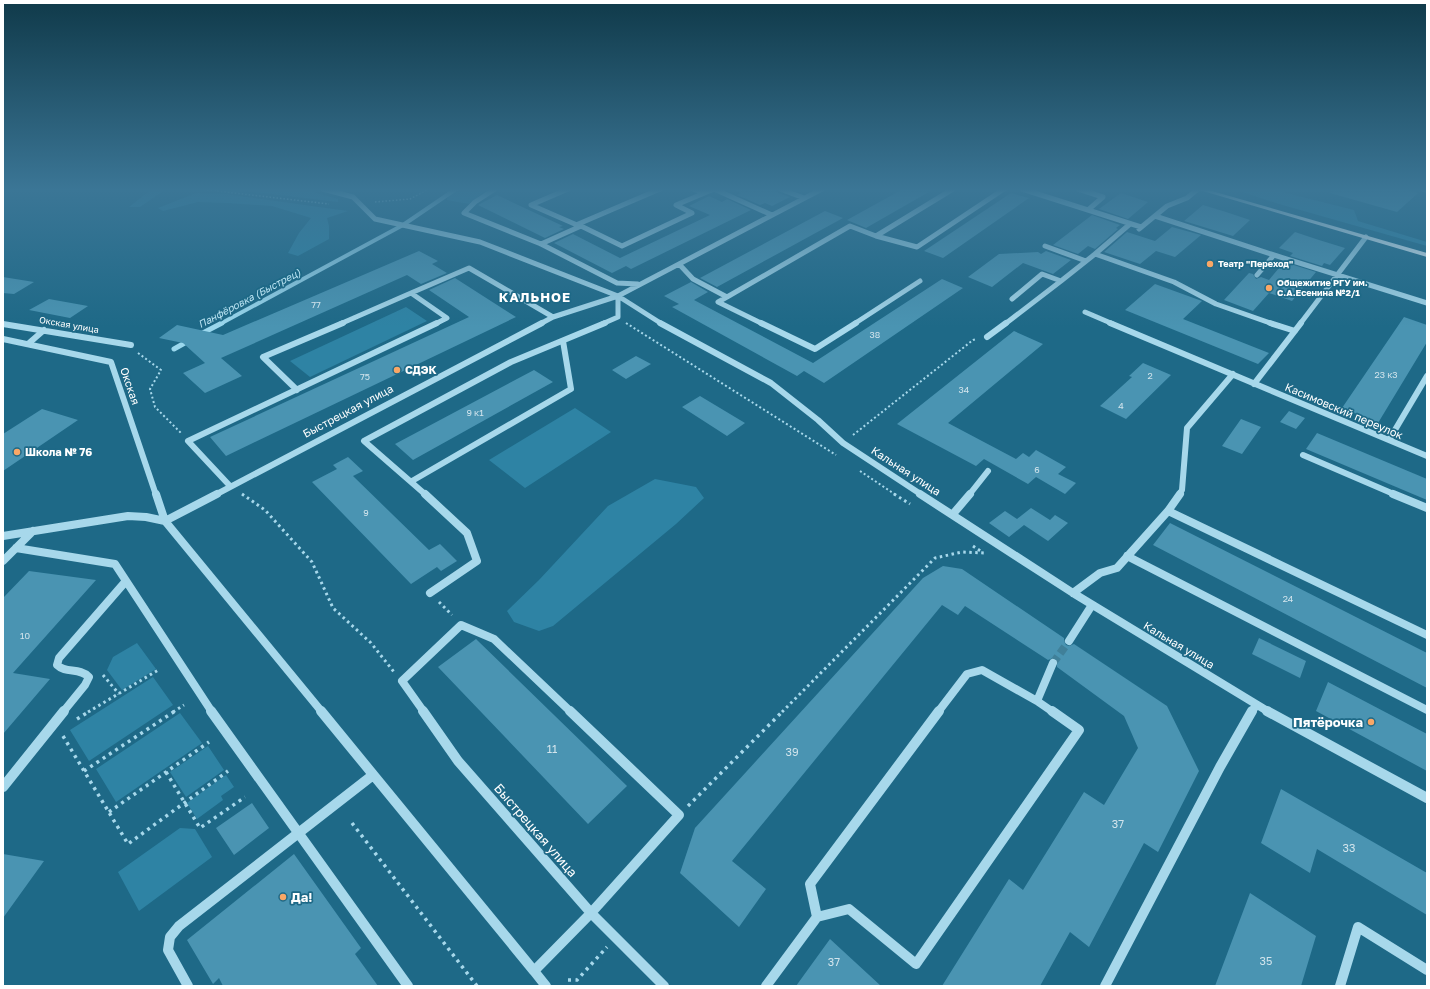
<svg xmlns="http://www.w3.org/2000/svg" width="1430" height="989" viewBox="0 0 1430 989" font-family="'Golos Text',sans-serif">
	<rect width="100%" height="100%" fill="#1e6987"/>
	<path fill="#2e83a4" d="M152,189H166L140,207H129Z
		M230,189H302L338,199V202Z
		M449,189H488L469,204L447,200Z
		M1233,189H1270L1354,210L1358,221L1427,242V246L1279,204Z
		M196,193L226,194L348,211L327,218L329,226V239L298,256L288,253L299,233L311,218L272,206L227,203L198,202L163,211L158,208Z
		M406,307L427,321L310,377L290,361Z
		M575,408L611,432L525,488L489,460Z
		M655,479L696,487L704,498L676,524L553,626L539,631L514,622L507,611L539,580L608,506Z
		M137,643L156,669L122,690L107,670L113,657Z
		M153,677L173,705L89,761L70,730Z
		M180,713L202,743L116,802L96,769Z
		M208,746L224,770L186,797L170,772Z
		M226,775L234,787L221,796L223,800L197,819L187,803Z
		M180,828L195,829L212,857L139,911L118,872Z"/>
	<g fill="none" stroke-linecap="round" stroke-linejoin="round">
		<path stroke="#9ad7ed" stroke-width="4" d="M220,324L403,225L456,189"/>
		<path stroke="#9ad7ed" stroke-width="5" d="M199,335L222,323
			M174,349L190,340"/>
	</g>
	<path fill="#4a94b2" d="M732,189H776L778,193L790,197L772,206L765,203L760,205L737,195L741,193Z
		M903,189H934L866,228L847,220Z
		M1331,189H1403L1418,193L1397,212L1330,193Z
		M1011,193L1029,198L943,258L924,251Z
		M1121,193L1148,202L1128,219L1099,209Z
		M497,195L563,226L559,227L564,229L545,238L478,205Z
		M709,196L722,202L727,199L751,210L631,269L626,266L612,273L554,243L573,234L620,258L710,215L689,206Z
		M1203,205L1226,212L1250,220L1233,236L1184,221Z
		M825,211L843,218L717,287L700,278Z
		M1092,215L1120,225L1116,228L1118,229L1095,249L1088,246L1078,254L1053,245Z
		M1172,227L1201,235L1175,257L1156,251L1140,264L1104,252L1127,232L1155,241Z
		M1295,232L1319,240L1345,248L1330,265L1324,263L1322,266L1290,256L1293,253L1279,248Z
		M419,251L438,261L432,264L447,273L421,284L407,275L221,358L242,376L205,393L183,373L205,363L183,343L159,338L177,325L223,335Z
		M1046,251L1071,260L1053,274L1023,263L992,287L968,277L999,254L1038,252L1041,254Z
		M1284,262L1316,272L1292,301L1269,293L1253,311L1224,300L1249,273L1253,274L1256,279L1261,277L1269,280Z
		M3,277L34,282L14,294L3,293Z
		M455,278L516,317L226,456L210,437L469,317L429,290Z
		M942,279L963,288L824,383L804,371L797,376L672,307L679,304L664,296L691,282L708,292L694,300L813,363Z
		M1155,284L1202,301L1183,319L1269,353L1258,364L1125,310Z
		M49,299L88,306L70,318L29,310Z
		M1404,317L1427,325V342L1378,423L1342,408Z
		M1014,331L1043,344L948,423L1016,459L1023,453L1029,457L1036,450L1066,467L1058,474L1076,483L1065,494L1036,477L1028,484L984,459L976,466L897,424Z
		M636,356L651,364L626,379L612,370Z
		M1143,363L1171,375L1126,419L1100,406L1132,377L1129,376Z
		M534,370L553,382L413,460L395,444Z
		M700,396L745,423L727,436L682,407Z
		M42,409L78,420L3,471V434Z
		M1289,411L1305,418L1296,429L1280,422Z
		M1241,419L1261,427L1242,454L1222,446Z
		M1317,433L1427,479V500L1306,449Z
		M348,457L363,471L353,476L429,550L440,544L457,561L441,571L437,567L411,584L312,482L337,469L333,465Z
		M1031,508L1050,520L1055,515L1068,523L1048,541L1024,525L1009,537L989,523L1005,511L1017,519Z
		M1170,523L1427,653V688L1153,545Z
		M943,566L962,569L1064,638V641L1066,645L1069,646L1074,644L1167,706L1199,771L1158,852L1144,843L1089,947L1070,932L1040,986H942L1009,879L1023,890L1084,792L1104,805L1138,748L1124,716L1057,667V659L1053,658L1048,660L965,606L958,615L942,605L732,861L766,889L739,927L680,873L695,828L923,578Z
		M29,571L96,580L13,673L50,679L3,734V598Z
		M1259,638L1306,661L1300,678L1252,654Z
		M476,639L627,786L588,824L438,667Z
		M1328,682L1427,734V771L1316,711Z
		M1281,789L1427,873V915L1317,849L1310,873L1261,843Z
		M252,803L269,828L234,855L216,828Z
		M3,854L44,861L3,918Z
		M294,854L361,948L355,954L378,986H223L219,978L213,984L187,940Z
		M1250,893L1316,936L1301,986H1215Z
		M830,939L881,986H796Z"/>
	<g fill="none" stroke-linecap="round" stroke-linejoin="round">
		<path stroke="#408099" stroke-width="8" stroke-dasharray="8 4" stroke-linecap="butt" d="M1053,663L1069,641"/>
		<path stroke="#a7d8eb" stroke-width="1.5" stroke-dasharray="1.5 2" stroke-linecap="butt" d="M200,189L329,204
			M375,202L410,199L429,189"/>
		<path stroke="#a7d8eb" stroke-width="2" stroke-dasharray="2 2.5" stroke-linecap="butt" d="M626,323L836,455
			M138,353L161,370L150,389L155,407L181,433
			M853,435L973,340L977,339
			M860,471L896,495"/>
		<path stroke="#a7d8eb" stroke-width="3" stroke-dasharray="2.5 3.5" stroke-linecap="butt" d="M242,494L265,510L312,562L333,608L371,643L394,672
			M894,494L910,504
			M973,546L982,552
			M439,602L452,615
			M103,675L119,694
			M88,712L160,669
			M173,712L184,705
			M782,712L935,558L962,552L985,553"/>
		<path stroke="#a7d8eb" stroke-width="3.5" stroke-dasharray="3 4.5" stroke-linecap="butt" d="M77,719L90,711
			M63,736L128,844L228,771
			M84,771L175,711
			M166,772L200,828L245,797
			M688,806L783,711
			M109,812L209,742
			M352,823L477,986
			M568,980H577L607,947"/>
		<path stroke="#a7d8eb" stroke-width="5" d="M323,189L353,197L375,219L480,242L618,296L662,324
			M495,189L475,202L464,213L541,244L617,283L638,284
			M568,189L531,205L577,225
			M693,189L704,193
			M780,189L804,198
			M1022,189L1088,210
			M1078,189L1103,197L1088,210L1141,227
			M1423,189L1427,190
			M1155,216L1274,255L1257,275
			M1130,224L1095,254L1174,282L1216,304L1273,324
			M576,225L660,189
			M1139,229L1167,206L1187,198L1198,189
			M876,236L917,247L1004,189
			M541,244L581,226L622,246L692,213L676,205L714,189L772,215
			M1045,246L1086,261
			M1274,255L1427,303
			M679,264L693,279L727,297L718,302L763,324
			M727,297L850,226L876,236L953,189
			M1012,299L1042,274L1061,281L1095,254
			M1085,312L1113,324
			M340,324L411,293
			M435,324L447,318L411,293L469,268L553,317
			M540,324L553,317L618,296L822,189
			M602,324L618,317V296
			M854,324L920,281
			M1005,324L1061,281
			M1300,324L1366,237"/>
		<path stroke="#a7d8eb" stroke-width="6" d="M660,323L771,383L818,420L843,443L922,495
			M761,323L815,349L856,323
			M1110,323L1427,456
			M1270,323L1295,331
			M3,324L131,345
			M987,337L1006,323
			M3,339L111,362L156,495
			M28,344L44,330
			M1254,384L1301,323
			M297,390L263,357L343,323
			M1389,440L1427,376
			M1303,455L1396,495
			M412,481L571,389L563,341
			M230,486L188,441L437,323
			M215,495L542,323
			M426,495L364,441L511,362L605,323
			M969,495L988,471
			M1179,495L1182,490L1187,428L1233,374"/>
		<path stroke="#a7d8eb" stroke-width="8" d="M156,494L165,521L322,712
			M425,494L467,533L477,561L430,593
			M920,494L1073,593L1269,712
			M1393,494L1427,508
			M1168,511L1427,635
			M953,514L970,494
			M3,536L128,516L146,517L165,521L217,494
			M16,548L115,564L212,712
			M1127,556L1427,710
			M3,561L33,531
			M1073,593L1100,573L1117,568L1168,511L1180,494
			M1069,641L1092,605
			M1037,701L1053,712
			M63,712L85,685L89,677C79,667 66,674 57,665L59,658L126,581
			M424,712L402,681L461,625L494,639L571,712
			M938,712L967,674L982,670L1037,701L1053,663
			M1252,712L1256,705"/>
		<path stroke="#a7d8eb" stroke-width="10" d="M211,711L408,986
			M321,711L534,971L591,913
			M423,711L458,761L591,913
			M570,711L679,815L591,913
			M1267,711L1427,798
			M3,787L64,711
			M591,913L664,986
			M817,917L810,884L939,711
			M534,971L546,986
			M188,986L168,950L170,937L179,926L373,775
			M766,986L817,917L849,909L916,964L1079,730L1052,711
			M1105,986L1220,767L1252,711
			M1340,986L1358,927L1427,970"/>
		<path fill="#ecf8fe" fill-rule="evenodd" d="M1196,189H1205L1427,253V257Z"/>
	</g>
	<linearGradient id="sky" x2="0" y2="1"><stop stop-color="#103a4a"/><stop offset="0.58" stop-color="#3b7696"/><stop offset="1" stop-color="#3b7696" stop-opacity="0"/></linearGradient>
	<rect width="1430" height="327" fill="url(#sky)"/>
	<g fill="#faa766" stroke="#1e6987" stroke-width="1.5">
		<circle cx="1210" cy="264" r="4"/>
		<circle cx="1269" cy="288" r="4"/>
		<circle cx="397" cy="370" r="4"/>
		<circle cx="17" cy="452" r="4"/>
		<circle cx="1371" cy="722" r="4"/>
		<circle cx="283" cy="897" r="4"/>
	</g>
	<g text-anchor="middle" stroke-width="3.5" stroke-linejoin="round" paint-order="stroke">
		<g font-size="9" font-weight="bold" fill="#fff" stroke="#1e6987" text-anchor="start">
			<text x="1218" y="267">Театр "Переход"</text>
			<text x="1277" y="286">Общежитие РГУ им.<tspan x="1277" dy="10">С.А.Есенина №2/1</tspan></text>
		</g>
		<g font-size="9" fill="#d2e4ec">
			<text x="316" y="308">77</text>
			<text x="875" y="338">38</text>
			<text x="1386" y="378">23 к3</text>
			<text x="1150" y="379">2</text>
			<text x="365" y="380">75</text>
			<text x="964" y="393">34</text>
			<text x="1121" y="409">4</text>
			<text x="475" y="416">9 к1</text>
			<text x="1037" y="473">6</text>
			<text x="366" y="516">9</text>
			<text x="1288" y="602">24</text>
			<text x="25" y="639">10</text>
		</g>
		<g font-size="9" fill="#fff" stroke="#1e6987">
			<text transform="translate(69 325) rotate(10)" y="3">Окская улица</text>
		</g>
		<g font-size="10" font-style="italic" fill="#bbe4f3" stroke="#1e6987">
			<text transform="translate(249 298) rotate(-28)" y="4">Панфёровка (Быстрец)</text>
		</g>
		<g font-size="11" font-weight="bold" fill="#fff" stroke="#1e6987" text-anchor="start">
			<text x="405" y="374">СДЭК</text>
			<text x="25" y="456">Школа № 76</text>
		</g>
		<g font-size="11" fill="#fff" stroke="#1e6987">
			<text transform="translate(130 386) rotate(71)" y="4">Окская</text>
			<text transform="translate(348 411) rotate(-28)" y="4">Быстрецкая улица</text>
			<text transform="translate(1344 411) rotate(23)" y="4">Касимовский переулок</text>
			<text transform="translate(906 471) rotate(33)" y="4">Кальная улица</text>
			<text transform="translate(1179 645) rotate(31)" y="4">Кальная улица</text>
		</g>
		<g font-size="11" fill="#d2e4ec">
			<text x="552" y="753">11</text>
			<text x="792" y="756">39</text>
			<text x="1118" y="828">37</text>
			<text x="1349" y="852">33</text>
			<text x="1266" y="965">35</text>
			<text x="834" y="966">37</text>
		</g>
		<g font-size="13" font-weight="bold" letter-spacing="1" fill="#fff" stroke="#1e6987">
			<text x="535" y="302">КАЛЬНОЕ</text>
		</g>
		<g font-size="13" font-weight="bold" fill="#fff" stroke="#1e6987" text-anchor="end">
			<text x="1363" y="727">Пятёрочка</text>
			<text x="291" y="902" text-anchor="start">Да!</text>
		</g>
		<g font-size="13" fill="#fff" stroke="#1e6987">
			<text transform="translate(536 830) rotate(49)" y="5">Быстрецкая улица</text>
		</g>
	</g>
	<rect width="1430" height="989" fill="none" stroke="#ffffff" stroke-width="8"/>
</svg>
